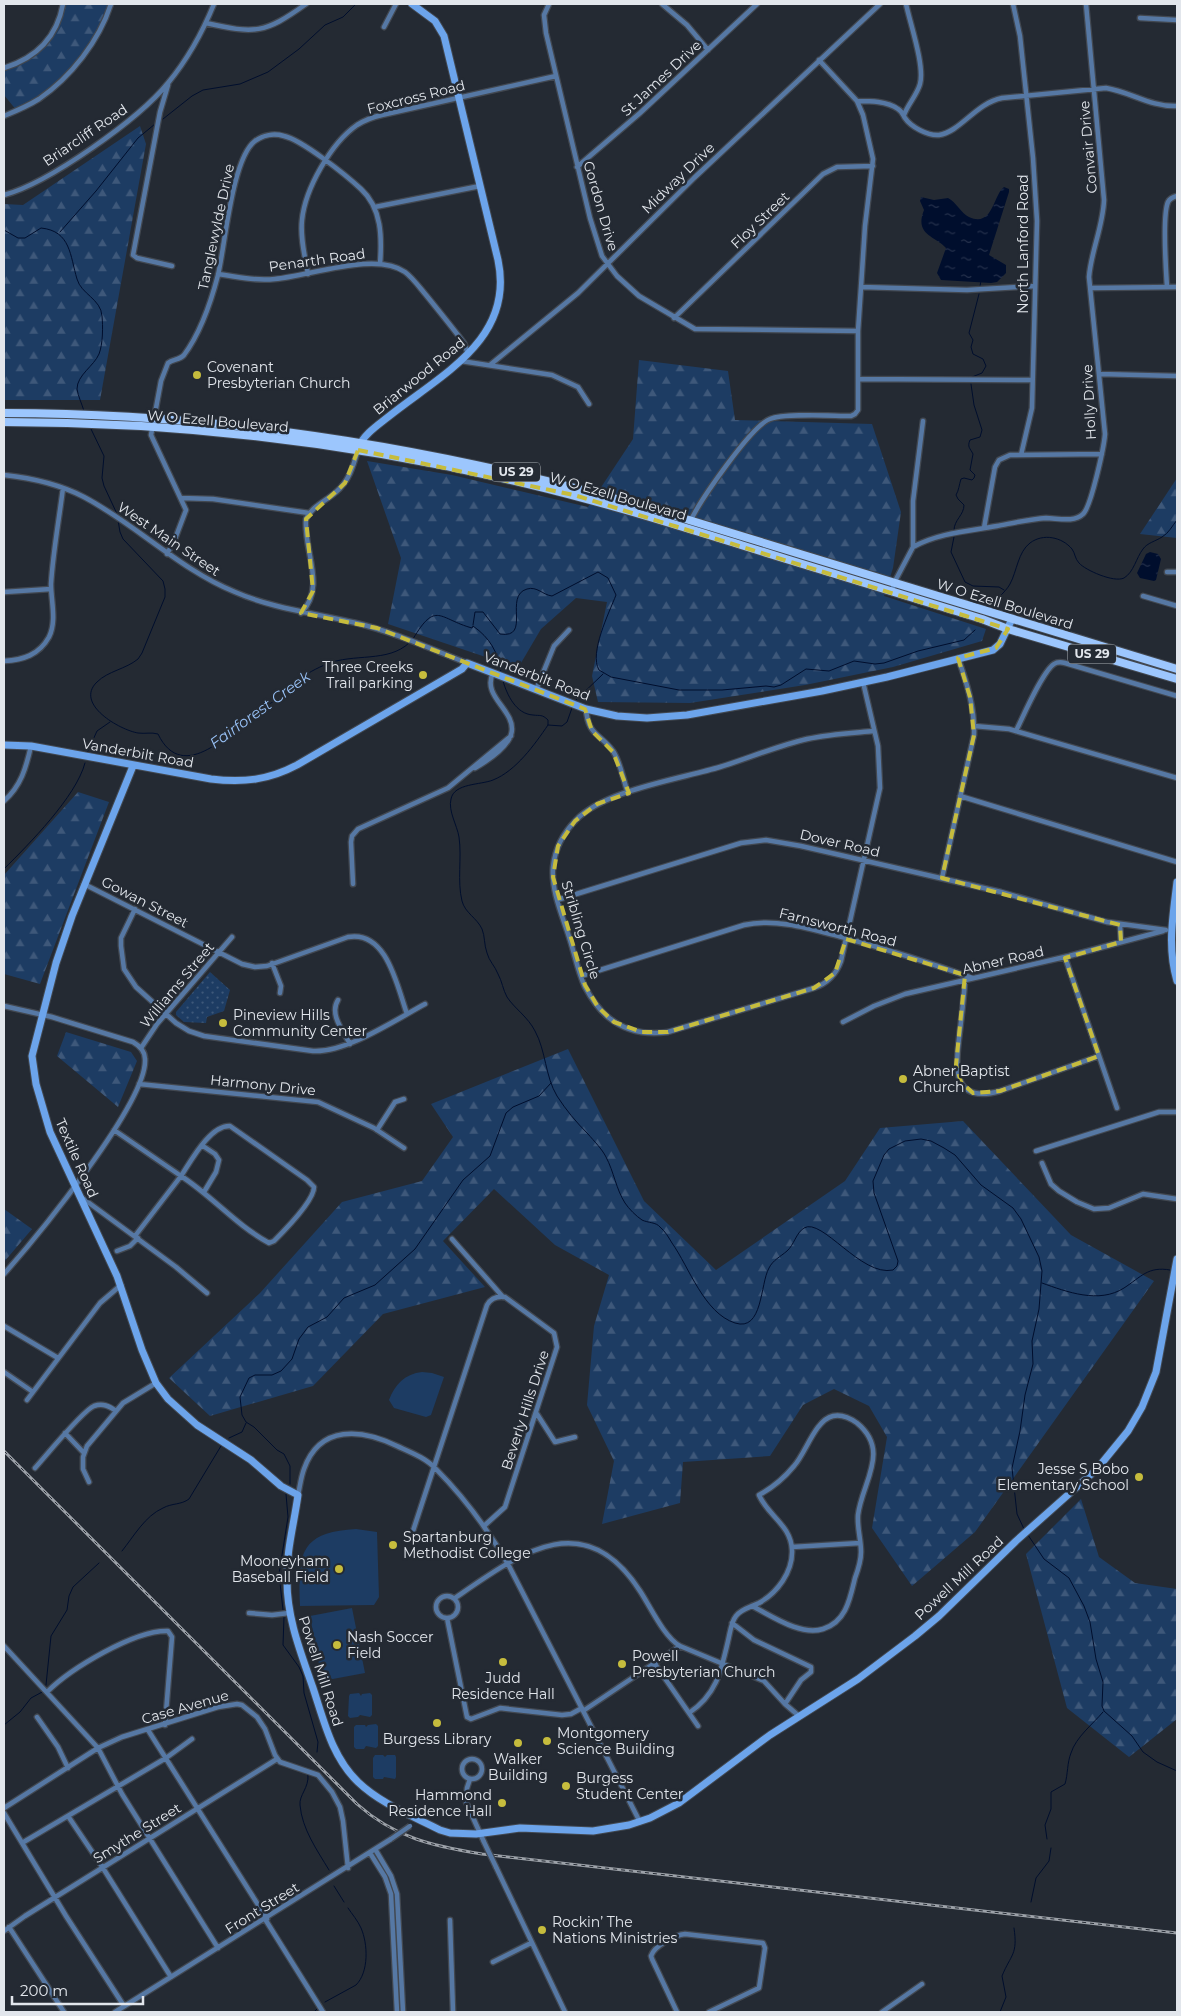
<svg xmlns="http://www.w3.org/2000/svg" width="1181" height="2016" viewBox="0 0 1181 2016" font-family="Montserrat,sans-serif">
	<defs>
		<pattern id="forest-firs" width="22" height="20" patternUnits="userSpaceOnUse" patternTransform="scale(1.25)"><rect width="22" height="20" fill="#1d3c63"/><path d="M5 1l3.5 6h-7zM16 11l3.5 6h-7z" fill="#3e587a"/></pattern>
		<pattern id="park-dots" width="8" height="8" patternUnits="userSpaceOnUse" patternTransform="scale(1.25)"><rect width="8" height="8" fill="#1d3c63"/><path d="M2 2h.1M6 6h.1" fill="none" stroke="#3e587a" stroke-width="1.8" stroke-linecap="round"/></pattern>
		<pattern id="water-ripples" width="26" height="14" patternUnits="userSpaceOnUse" patternTransform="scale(1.25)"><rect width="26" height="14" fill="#000e2d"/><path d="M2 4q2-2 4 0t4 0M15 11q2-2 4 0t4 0" fill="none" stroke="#25314c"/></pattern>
	</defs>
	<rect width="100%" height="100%" fill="#242a33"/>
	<path fill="#1d3c63" d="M422,1372L432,1373L444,1377L431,1415L426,1417L394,1408L389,1400C395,1384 405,1374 422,1372Z
		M356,1529L377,1532L379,1597L374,1605L300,1606C298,1556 298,1532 356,1529Z
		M352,1608L365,1673L322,1681L310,1616Z
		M359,1693L361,1696L362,1694L370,1693L372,1695V1715L370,1717L360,1715L358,1717L350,1718L348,1716L349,1696L350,1694Z
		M376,1724L378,1726V1746L376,1748L366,1746L364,1749H356L354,1747V1727L356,1725H365L366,1727L368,1725Z
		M375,1755H383L385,1757L387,1755H395L396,1757V1777L395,1779L384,1777L383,1779H375L373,1777V1758Z"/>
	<path fill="url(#forest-firs)" d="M62,4H109L100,30L78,62L49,90L17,111L4,95V67L35,54L54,32Z
		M140,126L146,144L100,400H4V204L23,205Z
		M639,360L728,371L735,420L872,424L901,512L893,568L884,596L986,629L982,641L893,667L805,685L690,703L598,702L592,676L607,602L576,598L541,629L518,668L388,624L401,558L367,461L452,475L588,507L633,439Z
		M1177,478V538L1140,534Z
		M78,792L109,802L40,984L4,974V875Z
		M66,1032L131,1052L137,1061L118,1107L57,1056Z
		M568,1049L644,1201L716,1270L845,1181L880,1128L963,1121L1071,1235L1154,1281L975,1532L912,1586L872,1528L887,1437L869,1406L834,1389L803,1405L770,1456L683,1462L680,1503L602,1524L614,1461L587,1405L594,1326L609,1275L555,1245L494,1189L443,1241L485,1287L383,1314L313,1386L210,1416L169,1378L260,1293L342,1202L422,1181L453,1137L431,1104Z
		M4,1209L32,1229L4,1262Z
		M1081,1499L1099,1557L1135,1583L1177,1589V1719L1129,1757L1067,1708L1026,1554Z"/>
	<path fill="url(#park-dots)" d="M210,972L230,990L224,1011L207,1017L206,1023L184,1022L176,1015V1012Z"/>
	<path fill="url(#water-ripples)" d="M1004,187L1009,189V192L989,255L1006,265V273L997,282L991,283L941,280L937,273L946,248C935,236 914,235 924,210L920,201L921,197L934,200L948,198C956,202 961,213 969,217C993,228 993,195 1004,187Z
		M1150,552L1158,554L1161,559L1156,580L1154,581L1140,578L1137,573L1146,554Z"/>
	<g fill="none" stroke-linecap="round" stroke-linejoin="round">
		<path stroke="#000e2d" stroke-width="1" d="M163,119L192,96L203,90L240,84L268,72L299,49L325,25L343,17L356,4
			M4,230L18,238H25L41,228C71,231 70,256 77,279C81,294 101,299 102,316C103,326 103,344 99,354C94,366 77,375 77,389C78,396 82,404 84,411
			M60,232L96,191L138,138L155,124
			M980,286L981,281
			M972,377L982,373L986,366L983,359L973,354L971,347L973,340L969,333L979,294
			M91,429L104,456L102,478L104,486L118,516
			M118,520L120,532L123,539L163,581L165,589V597L142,653L138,659C126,669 108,671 97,682C74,704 120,730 138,733C145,734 151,732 158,734C183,786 232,731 258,710C267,704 276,701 285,696C290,692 293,686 297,682C305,674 317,668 327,664C353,653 388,663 409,643
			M954,530C954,520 964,515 964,505L958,499L956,495C959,490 959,485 961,479L964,478L972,480L974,478L975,475L970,470L973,454C970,448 967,447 970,440L980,437L982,430L974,405L971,384
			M954,537L951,552L965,582L973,586L999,587L1004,590
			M989,606C996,599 1005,593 1010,584C1017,571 1018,552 1030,543C1043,533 1062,537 1072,549C1075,553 1075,559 1079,563C1085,570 1114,583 1124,578C1134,572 1136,558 1143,549C1147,543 1156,541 1162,537C1169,533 1172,526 1177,520
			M473,625L475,612H483L500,634C532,639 503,596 527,589C537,586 543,595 552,596L598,572L608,578L616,595C609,613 589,653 599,670L611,677L679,690H722L766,686L774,687L781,685L806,669L829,671L854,661L875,664L884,663L918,651L964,640L975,630
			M413,639C436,600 439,619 472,628L473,626C490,638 498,652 501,672
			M503,681C507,695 516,714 533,715C540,716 542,714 548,720V725C535,744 516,771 493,780C481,785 454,783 451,799C448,811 457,825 459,837C462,858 457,881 462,901C465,913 477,918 482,929C485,936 484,945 487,953C489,961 495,966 498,974C502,981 503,990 507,997C514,1008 528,1017 535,1031C546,1051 545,1076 557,1096C566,1110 576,1122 588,1134C594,1141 602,1149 606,1157C614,1172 616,1189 625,1203C629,1209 636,1216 642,1220C648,1223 656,1222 660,1227C665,1231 669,1238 672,1243C689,1267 704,1313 735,1323C763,1332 760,1284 769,1268C773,1260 780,1257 787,1251C794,1245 796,1233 804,1228C822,1217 861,1277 893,1270L897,1266L898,1261L874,1193L873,1181L884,1155L889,1149L905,1141L921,1139L931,1141L944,1148L955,1155L981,1185L1013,1208L1021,1219L1039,1257L1042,1271L1039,1309L1032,1341L1033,1364L1025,1395L1020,1431L1012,1468L1017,1514L1024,1529
			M575,701L603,674
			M548,725L562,726L567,722L572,708
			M87,753L97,731L110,722
			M4,869C29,844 76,797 85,763
			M1042,1283C1067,1292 1099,1304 1124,1288C1141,1277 1148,1266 1170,1270
			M229,1438L242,1432L246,1423
			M290,1484V1466L284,1454L277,1450L254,1427L246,1422L242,1415L240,1397L249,1378L255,1375H272L281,1371L292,1359L299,1339L308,1327L327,1317L344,1298L375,1285L415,1249L463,1180L490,1156L506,1113L513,1107L539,1096L551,1083
			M1028,1535L1044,1559L1069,1578L1084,1606L1090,1622L1096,1659L1103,1682L1102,1706L1104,1711L1132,1736L1143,1752L1157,1762L1177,1771
			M122,1551C134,1536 145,1516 163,1508C172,1503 181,1505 189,1499L221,1446
			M283,1610L279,1574L288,1517L286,1494
			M284,1617L283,1645L299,1667L303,1676L304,1693L318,1742L317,1752
			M46,1685L51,1636L67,1610L69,1596L73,1587L99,1563
			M4,1725L20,1712L31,1698L44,1691
			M308,1775C309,1788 299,1795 300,1805C302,1829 317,1850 329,1870
			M1047,1839L1045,1825L1051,1809V1792L1065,1784C1068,1774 1067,1763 1071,1753C1076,1737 1093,1724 1103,1712
			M334,1886L344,1902
			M1031,1902L1036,1878L1049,1861L1051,1848
			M325,2002L356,1985C369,1972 368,1944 361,1928C358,1921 352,1914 348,1908
			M314,2012L317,2009
			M1000,2012L1006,1997L1002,1976C1011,1954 1018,1955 1014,1928"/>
		<g stroke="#424851" stroke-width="7">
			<path id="street" d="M549,4L544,15L546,33L590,218L602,256L617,276L639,296L695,329L858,331
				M662,4L687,25L708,50
				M1013,4L1020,36L1033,158L1037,221L1032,408L1021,455
				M1140,18L1177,20
				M206,23C255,34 264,34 306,4
				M384,27L396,4
				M4,68C36,58 57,37 63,4
				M168,85L160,112L133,255L137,258L172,266
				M857,101C870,101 887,101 898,109C902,111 903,115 905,118C911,127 928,136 939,135C960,132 976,103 1002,98L1106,88C1131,92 1150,107 1177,106
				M904,115C908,104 917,95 920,84C925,66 910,23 906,4
				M4,116C16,111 28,106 39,99C71,77 99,41 111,4
				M577,167L640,113L757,4
				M4,195C49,183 139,119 168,83C187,60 203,31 214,4
				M375,207L480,186
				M218,274C237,277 256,281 275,279C310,276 376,251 405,272C413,278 420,288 426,295C439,311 452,327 464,343L468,354
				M308,274C305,257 300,238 302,220C305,189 331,143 357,125C365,120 373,117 382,115L556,76
				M861,287L967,290L1035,286
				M1167,287C1166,270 1162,216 1168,202C1170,198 1173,197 1177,196
				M1091,288L1177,287
				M674,318L823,174L837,167L873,166
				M461,361L552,375L578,387L589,404
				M490,365L578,293L694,178L880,4
				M1100,374L1177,376
				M858,379L1032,380
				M4,475C32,478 59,484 84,497C137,525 179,569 235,592C274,609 315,613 356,623C394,632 431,649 467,663
				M181,498L213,499L309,513
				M690,522C699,502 751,426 770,419C785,413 832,416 851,416L855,414L858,410V331L861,287L865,226L873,159L863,115L857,101L819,60
				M984,528L995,467L999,460L1010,455L1102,454
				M913,547C938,533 969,531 997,526C1013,523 1030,519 1046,518C1057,518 1074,523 1083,514C1091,507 1104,447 1105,434L1089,277C1091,251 1103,227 1104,200L1086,4
				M167,554L175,539L186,510L151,435L161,381L168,363C173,359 180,360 184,355C201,332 211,302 218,275C225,246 232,158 255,141C263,135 274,133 284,136C302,140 346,175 361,189C382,208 382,238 380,264
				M1167,572H1177
				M4,592L51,589
				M892,592L894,583L913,547V501L923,421
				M1143,596L1177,606
				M301,613C327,587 303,550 306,519C312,506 326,501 336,492C349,481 353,467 358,450
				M4,661C23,660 39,655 49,637C57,621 51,601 51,584C53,552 59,520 63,488
				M863,682L878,746L880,788L841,961C836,975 828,983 814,988L668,1032C647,1035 625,1031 608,1017C598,1009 591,998 585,987C578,972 575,956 570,940C563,917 551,892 553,867C555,849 564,832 576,820C605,790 680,779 720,767C749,758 777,746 807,739C829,734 852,733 874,731
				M536,690L554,646L569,630
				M586,709C588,736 600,733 613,751C621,763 623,780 628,793
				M974,726L1009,729L1177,778
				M1016,731C1023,717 1042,672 1054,664C1057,662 1061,662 1065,663L1177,696
				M475,768C556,721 476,707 493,673
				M960,796L1177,862
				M4,801C21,786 26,768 31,746
				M942,878L974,735C975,709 967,683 958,658
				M84,884L242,964L255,967L267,966L348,937C387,930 397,986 407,1014
				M353,884L351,842L352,836L358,829L448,788L511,736
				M557,900L741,843L766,840L801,846L1001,892L1107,922L1166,930
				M135,909L121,938V946L124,969L136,987L176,1023L189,1031L204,1036L313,1051C346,1053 395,1020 425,1004
				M1120,925L1121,942
				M1065,957L1117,1108
				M272,963L281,986L280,993
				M581,976L744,925C777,918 811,929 842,937C886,949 930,963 973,978
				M965,980C964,997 962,1013 960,1030C956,1064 949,1105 1000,1091L1099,1056
				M338,1000C329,1014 343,1031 350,1044
				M4,1006L52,1017L133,1042C140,1046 145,1051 145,1059C148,1102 35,1239 4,1274
				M843,1022L874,1006L905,994L1069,956L1163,931
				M141,1048L157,1024L232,937
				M139,1084L318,1102L374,1128L404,1148
				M114,1130L181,1176C191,1161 210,1125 230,1126L307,1180L314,1187C314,1201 284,1231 274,1241L269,1243C236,1225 212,1196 181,1176L135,1236
				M377,1130L395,1102L404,1099
				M203,1146L215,1154L219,1160L216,1172L204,1192
				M1036,1151L1159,1112H1177
				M1042,1163L1051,1184L1059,1191L1077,1202L1094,1209L1109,1208L1143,1194L1177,1199
				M81,1197L176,1267L207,1293
				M452,1239L503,1297
				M117,1251L130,1246L138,1238
				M4,1326L58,1358
				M4,1372L33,1392
				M27,1400L100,1303L121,1285
				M537,1414L555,1442L575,1437
				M65,1433L84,1453
				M35,1468C45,1457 83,1410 94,1406C103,1403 109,1406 116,1411
				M89,1482L83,1469V1457L87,1446L123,1403L156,1383
				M298,1495C300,1486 301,1477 304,1469C320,1424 362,1429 397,1446C410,1452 426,1458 436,1469C464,1497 488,1530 508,1564L640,1822
				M412,1534L487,1305C491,1298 497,1296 505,1297L554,1333L557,1347L505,1507L484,1526
				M792,1547L860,1543
				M436 1607a11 11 0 1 1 22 0a11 11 0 1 1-22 0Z
				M455,1598C519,1554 584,1504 640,1591C650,1606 664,1637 680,1646
				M249,1613L272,1615L289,1613
				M447,1618L467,1717L471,1719L500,1708L562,1715L571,1714L582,1708
				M732,1623L754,1640L811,1667V1672L801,1680L785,1704
				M4,1646L98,1748L122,1794L218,1948
				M655,1664L698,1726
				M47,1692C70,1669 134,1630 168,1631L172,1637L165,1725
				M583,1711L680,1646L764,1681L785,1704L799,1716
				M689,1713C716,1695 721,1672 728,1641C730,1633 731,1622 736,1616C741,1609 751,1607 759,1603C777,1593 793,1572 792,1550C791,1525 768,1516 759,1495C772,1488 785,1477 794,1466C806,1453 815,1420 833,1416C842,1414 850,1418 857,1423C891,1451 862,1482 858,1515C857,1528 861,1539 861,1552C861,1561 858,1570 855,1578C850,1599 846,1622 823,1629C800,1636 772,1616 752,1606
				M37,1717L58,1747L68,1768
				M148,1730L267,1919
				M462 1769a10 10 0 1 1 20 0a10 10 0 1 1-20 0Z
				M470,1779L467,1788L466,1802L484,1842
				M4,1808L98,1748L122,1737L218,1707L237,1704L242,1705L257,1717L265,1729L275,1755L280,1762L318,1775L332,1792L340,1807L343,1821L348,1868
				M4,1813L66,1916L124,2006
				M68,1816L103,1868L171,1977
				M22,1843L166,1758L192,1739
				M375,1849L391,1876L397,1894L403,2012
				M370,1853L385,1877L391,1894L397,2012
				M496,1867L565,2012
				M265,1919L323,2012
				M450,1920L453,2012
				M9,1927L64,2012
				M4,1931L25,1916L277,1759
				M493,1962L531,1943
				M115,2012L391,1839
				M677,2012L652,1959L651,1956C654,1946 675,1935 685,1934L763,1943L765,1948L759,1988L709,2012
				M882,2012L922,1984"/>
		</g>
		<g stroke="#424851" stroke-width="9">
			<path id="secondary" d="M359,447C363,435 378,425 388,417C440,375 515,340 498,260L444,36L435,21L412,4
				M4,745L31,746L211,779C243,783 269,780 297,765L450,676L462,669L467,663L586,709L617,716L647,718L687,715L822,691L887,677L993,650L1000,644L1012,619
				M133,766L72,916L56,963L32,1056L36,1084L50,1132L117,1276L142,1350L156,1383L168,1399L197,1425L251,1460L281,1486L298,1495C294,1524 286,1552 287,1581C287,1619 301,1653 313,1688C324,1721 332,1757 358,1782C381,1804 413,1816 440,1830L450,1833L476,1834L520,1828L593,1831L629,1825L650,1818L679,1803L770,1735L858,1679L915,1636L939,1616L1016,1541L1097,1469L1128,1431L1142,1407L1156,1372L1177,1259
				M1177,882C1173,916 1167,947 1177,981"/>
		</g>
		<g stroke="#424851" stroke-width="10">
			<path id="primary" d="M4,413C229,413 450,450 666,513L1177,669
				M4,422C180,422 356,443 528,484C600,501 670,523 741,545C821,570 901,594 982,619L1008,629L1177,679"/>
		</g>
		<use href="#street" stroke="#5678a4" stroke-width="4.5"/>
		<use href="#secondary" stroke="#6ca4eb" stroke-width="7"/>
		<use href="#primary" stroke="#9cc6fd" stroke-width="8"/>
		<g stroke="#9ca1a8" stroke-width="3">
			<path id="rail" d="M4,1451L357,1804C395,1838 433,1846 482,1854L1177,1933"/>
		</g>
		<use href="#rail" stroke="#242a33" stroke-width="1" stroke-dasharray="4" stroke-linecap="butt"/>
		<g stroke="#424851" stroke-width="7" stroke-linecap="butt">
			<path id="street-bridge" d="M391,1839L410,1826
				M484,1842L496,1867"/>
		</g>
		<use href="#street-bridge" stroke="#5678a4" stroke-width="4.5"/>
	</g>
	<path fill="none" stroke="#c6bc3d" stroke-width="4" stroke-dasharray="10 6" stroke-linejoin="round" d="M358,450L574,495L1008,629L996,648L958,658L970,697L974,735L942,878L1120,925L1121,942L1065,958L1099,1056L1000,1091L973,1093L961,1082L956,1065L965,975L846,939L835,973L814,988L668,1032H642L614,1022L598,1007L585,985L553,877L558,846L575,821L597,804L629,793L613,752L592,731L585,709L377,628L301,613L313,591L306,519L345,483Z"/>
	<g fill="#c6bc3d" stroke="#242a33" stroke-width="2">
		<circle cx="197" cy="375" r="5"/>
		<circle cx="423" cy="675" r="5"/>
		<circle cx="223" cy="1023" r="5"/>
		<circle cx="903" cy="1079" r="5"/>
		<circle cx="1139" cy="1477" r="5"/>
		<circle cx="393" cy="1545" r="5"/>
		<circle cx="339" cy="1569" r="5"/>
		<circle cx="337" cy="1645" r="5"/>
		<circle cx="503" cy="1662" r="5"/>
		<circle cx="622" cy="1664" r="5"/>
		<circle cx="437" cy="1723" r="5"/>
		<circle cx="547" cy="1741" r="5"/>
		<circle cx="518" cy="1743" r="5"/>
		<circle cx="566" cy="1786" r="5"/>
		<circle cx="502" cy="1803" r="5"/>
		<circle cx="542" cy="1930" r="5"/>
	</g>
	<g text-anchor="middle" stroke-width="5" stroke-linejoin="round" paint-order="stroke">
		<g fill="#242a33" stroke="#a9aeb4" stroke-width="1">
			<rect x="492" y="462.5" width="48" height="19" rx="4"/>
			<rect x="1068" y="644.5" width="48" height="19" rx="4"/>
		</g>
		<g font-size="12" font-weight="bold" fill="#e2e6ec">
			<text x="516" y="476">US 29</text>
			<text x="1092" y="658">US 29</text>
		</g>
		<g font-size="14" fill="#e2e6ec" stroke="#242a33">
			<text transform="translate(661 78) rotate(-43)" y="5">St James Drive</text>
			<text transform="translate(416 97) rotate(-14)" y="5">Foxcross Road</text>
			<text transform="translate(85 135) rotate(-34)" y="5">Briarcliff Road</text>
			<text transform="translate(1088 147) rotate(-95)" y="5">Convair Drive</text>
			<text transform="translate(678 178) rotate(-44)" y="5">Midway Drive</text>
			<text transform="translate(601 206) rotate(74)" y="5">Gordon Drive</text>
			<text transform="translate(760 220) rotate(-44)" y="5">Floy Street</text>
			<text transform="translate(216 227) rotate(-78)" y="5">Tanglewylde Drive</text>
			<text transform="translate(1023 244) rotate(-90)" y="5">North Lanford Road</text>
			<text transform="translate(317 260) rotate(-8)" y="5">Penarth Road</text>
			<text transform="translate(419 376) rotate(-39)" y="5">Briarwood Road</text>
			<text transform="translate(1089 402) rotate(-93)" y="5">Holly Drive</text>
			<text transform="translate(218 421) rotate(5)" y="5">W O Ezell Boulevard</text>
			<text transform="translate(618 496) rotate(16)" y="5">W O Ezell Boulevard</text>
			<text transform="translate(169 539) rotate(34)" y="5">West Main Street</text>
			<text transform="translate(1005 604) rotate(17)" y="5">W O Ezell Boulevard</text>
			<text transform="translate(537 676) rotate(21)" y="5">Vanderbilt Road</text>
			<text transform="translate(138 753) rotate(10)" y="5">Vanderbilt Road</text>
			<text transform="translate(840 843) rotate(13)" y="5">Dover Road</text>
			<text transform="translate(145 902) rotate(27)" y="5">Gowan Street</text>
			<text transform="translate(838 927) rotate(14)" y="5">Farnsworth Road</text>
			<text transform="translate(581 930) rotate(73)" y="5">Stribling Circle</text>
			<text transform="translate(1003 960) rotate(-13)" y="5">Abner Road</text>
			<text transform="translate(177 985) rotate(-50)" y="5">Williams Street</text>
			<text transform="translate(263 1085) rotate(6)" y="5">Harmony Drive</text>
			<text transform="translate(77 1158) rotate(66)" y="5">Textile Road</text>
			<text transform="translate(525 1410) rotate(-72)" y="5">Beverly Hills Drive</text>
			<text transform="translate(959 1578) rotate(-43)" y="5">Powell Mill Road</text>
			<text transform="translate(321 1671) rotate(72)" y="5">Powell Mill Road</text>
			<text transform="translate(185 1707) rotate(-16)" y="5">Case Avenue</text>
			<text transform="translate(137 1833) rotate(-32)" y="5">Smythe Street</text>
			<text transform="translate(262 1908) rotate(-32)" y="5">Front Street</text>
		</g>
		<g font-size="14" fill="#e2e6ec" stroke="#242a33" text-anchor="start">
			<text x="207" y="372">Covenant<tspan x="207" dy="16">Presbyterian Church</tspan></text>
			<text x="413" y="672" text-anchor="end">Three Creeks<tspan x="413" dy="16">Trail parking</tspan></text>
			<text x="233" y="1020">Pineview Hills<tspan x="233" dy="16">Community Center</tspan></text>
			<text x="913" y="1076">Abner Baptist<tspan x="913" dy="16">Church</tspan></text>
			<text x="1129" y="1474" text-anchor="end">Jesse S Bobo<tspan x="1129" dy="16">Elementary School</tspan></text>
			<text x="403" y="1542">Spartanburg<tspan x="403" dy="16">Methodist College</tspan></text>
			<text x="329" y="1566" text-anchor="end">Mooneyham<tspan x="329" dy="16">Baseball Field</tspan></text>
			<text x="347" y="1642">Nash Soccer<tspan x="347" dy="16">Field</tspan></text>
			<text x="632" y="1661">Powell<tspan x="632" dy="16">Presbyterian Church</tspan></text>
			<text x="503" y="1683" text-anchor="middle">Judd<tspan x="503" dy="16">Residence Hall</tspan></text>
			<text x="557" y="1738">Montgomery<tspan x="557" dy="16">Science Building</tspan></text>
			<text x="437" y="1744" text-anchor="middle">Burgess Library</text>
			<text x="518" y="1764" text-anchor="middle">Walker<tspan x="518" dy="16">Building</tspan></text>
			<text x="576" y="1783">Burgess<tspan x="576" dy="16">Student Center</tspan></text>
			<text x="492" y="1800" text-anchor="end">Hammond<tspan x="492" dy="16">Residence Hall</tspan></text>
			<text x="552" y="1927">Rockin’ The<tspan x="552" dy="16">Nations Ministries</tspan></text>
		</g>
		<g font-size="15" font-style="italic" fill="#98c1f6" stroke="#242a33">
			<text transform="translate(260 710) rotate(-36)" y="5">Fairforest Creek</text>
		</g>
	</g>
	<rect width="1181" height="2016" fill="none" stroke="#e2e6ec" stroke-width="10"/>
	<path d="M12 1996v8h131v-8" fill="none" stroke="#e2e6ec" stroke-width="2.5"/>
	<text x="20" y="1996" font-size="15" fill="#e2e6ec" stroke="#242a33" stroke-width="4" paint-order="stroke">200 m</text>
</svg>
